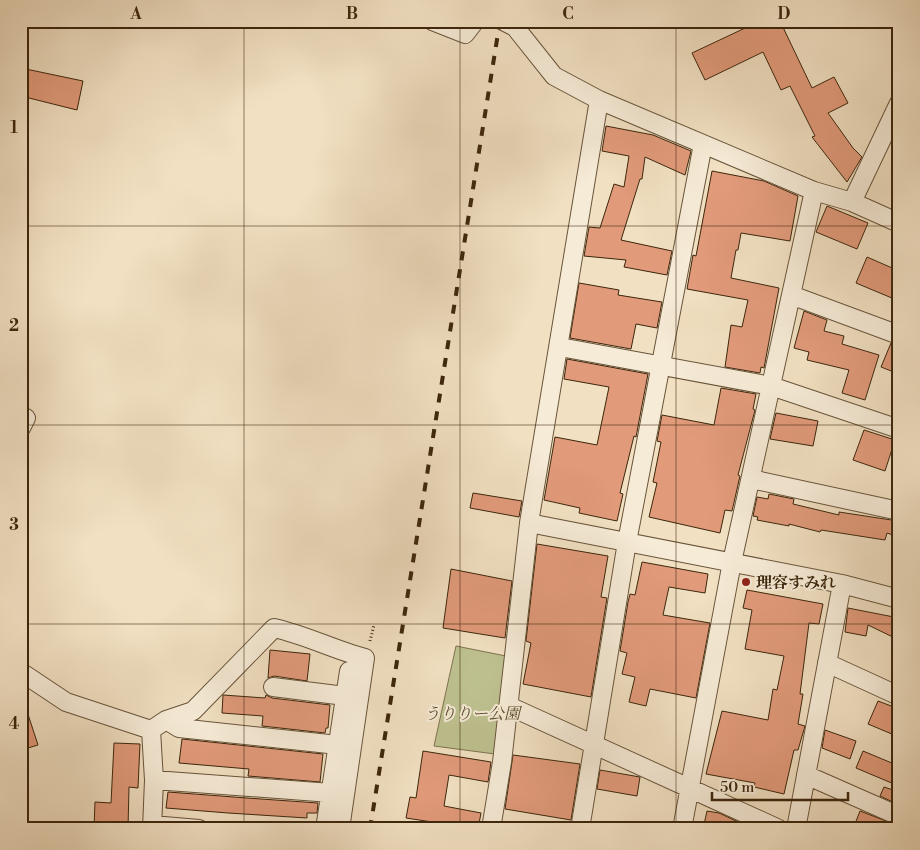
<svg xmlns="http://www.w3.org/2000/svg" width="920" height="850" viewBox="0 0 920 850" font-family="'Libre Bodoni','Noto Serif JP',serif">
	<rect width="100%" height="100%" fill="#f1e0c2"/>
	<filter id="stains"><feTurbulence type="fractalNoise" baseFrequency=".004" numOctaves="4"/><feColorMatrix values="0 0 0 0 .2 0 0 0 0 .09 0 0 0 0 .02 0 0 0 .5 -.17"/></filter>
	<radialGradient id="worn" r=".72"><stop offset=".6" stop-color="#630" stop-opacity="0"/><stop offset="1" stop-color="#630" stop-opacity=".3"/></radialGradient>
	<path fill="#bec190" stroke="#7d744e" d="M456,646L511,657L495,754L434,746Z"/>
	<path fill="#e19a7a" stroke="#3c260c" d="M760,21H780L812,88L834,77L848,103L828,113L853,148L862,157L847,182L812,137L815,136L790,86L781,90L763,52L705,80L692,53Z
		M21,68L83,81L77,110L21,96Z
		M606,126L653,135L691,151L685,175L645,157L642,179H640L621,240L672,251L667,275L624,267L626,260L584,256L589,227L600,228L614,184L624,187L629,156L602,151Z
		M712,171L764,181L798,196L790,241L741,233L738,250H736L731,278L779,288L764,368L761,367L760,373L725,367L731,325L742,327L748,300L687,289L693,255L696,256Z
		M827,206L868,223L857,249L816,232Z
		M867,257L899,271V301L856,283Z
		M579,283L619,290L618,295L662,302L657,328L636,324L631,349L570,338Z
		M804,311L827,320L824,331L844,336L842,344L879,355L865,400L842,393L849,370L807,360L809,352L794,348Z
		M891,343L899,345V374L881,367Z
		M567,359L648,374L636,437L634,436L620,493L623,494L617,521L579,513L580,508L544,500L555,437L597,445L609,387L564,379Z
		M721,388L756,394L753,409L755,410L738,475L740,476L732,511L725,510L720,533L649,517L657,483L653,482L661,442L657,441L662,415L714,425Z
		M776,413L818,421L813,446L770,439Z
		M864,430L895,440L885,471L853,460Z
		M473,493L522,501L519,517L470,508Z
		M769,494L794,499L793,504L839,515V512L898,521L899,528L896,536L887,533L885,540L821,530L820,532L789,524V526L757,520L758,517L753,516L757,497L768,499Z
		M537,544L608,556L601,597L607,598L591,697L523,684L531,643L526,641Z
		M642,562L708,574L705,593L669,587L663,615L710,623L696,698L650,689L646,706L629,702L635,677L622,674L627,653L620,651L628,602L630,594L635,595Z
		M451,569L512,581L505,638L443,628Z
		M747,590L823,604L819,624L809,623L800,694H803L798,724L805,726L798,750H794L784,794L754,787L755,783L706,774L722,711L768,720L773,689L777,690L784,656L745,649L752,610L743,608Z
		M848,608L899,618V640L868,625L866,636L845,632Z
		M270,650L310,654L307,681L274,676L268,678Z
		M223,695L265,698L266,695L272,698L330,705L328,728H326L325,733L262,726L263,716L222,713Z
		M878,701L899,709V737L868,724Z
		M24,702L38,745L21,750V703Z
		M825,730L856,741L850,759L822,748Z
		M182,739L323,754L320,782L248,776L249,769L179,763Z
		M114,743L140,744L138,788L129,787L128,828H94L95,802L111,803Z
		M423,751L491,762L488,782L449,775L444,806L481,813L478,829L406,818L410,797L416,798Z
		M863,751L899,766V774L894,784L856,768Z
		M513,755L580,764L571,820L505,809Z
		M600,770L640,777L637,796L597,789Z
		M884,787L899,792L895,803L880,796Z
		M168,792L247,798L318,803L317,813H307V818L228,813L166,808Z
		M707,811L719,813L753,829H703Z
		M860,811L899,826V829H853Z"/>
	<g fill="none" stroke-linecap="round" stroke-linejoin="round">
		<g stroke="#69543a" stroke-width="20">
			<path id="minor" d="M432,21L465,34L475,21
				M503,21L515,27L554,76L599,100L814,191L852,202L899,223
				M852,202L899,103
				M791,295L899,335
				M560,347L771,386L899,429
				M21,428L26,418
				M751,479L899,511
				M529,523L842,584L899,599
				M827,663L899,696
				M21,672L66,702L151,730
				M273,687L345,696
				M509,706L779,829
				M166,720L179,728L338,745
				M151,730L166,720L193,711L274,628C306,635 334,650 365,658L340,829
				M151,730L154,780L152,829
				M806,775L899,816
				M154,780L331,793
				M152,825L199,829
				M325,829L349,671
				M491,829L502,762L529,523L599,100
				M580,829L627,542L703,144
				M682,829L732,562L814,191
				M796,829L842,584"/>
		</g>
		<path stroke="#3c260c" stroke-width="3" stroke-dasharray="1 2.5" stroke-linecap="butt" d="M370,641L374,625"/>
		<use href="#minor" stroke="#f6ebd7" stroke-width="18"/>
		<path stroke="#3c260c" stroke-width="4" stroke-dasharray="9 9" stroke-linecap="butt" d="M370,829L500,21"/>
	</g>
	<path fill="none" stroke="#3c260c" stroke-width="1" stroke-opacity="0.55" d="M244,21V829M460,21V829M676,21V829M21,226H899M21,425H899M21,624H899"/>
	<circle fill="#8f2418" stroke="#f6ebd7" stroke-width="2" cx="746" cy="582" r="5"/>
	<g text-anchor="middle" stroke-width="4" stroke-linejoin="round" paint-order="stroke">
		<g font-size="16" font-weight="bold" fill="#3c260c" stroke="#f6ebd7" text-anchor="start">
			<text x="756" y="588">理容すみれ</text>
		</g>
		<g font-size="16" font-style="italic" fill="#5c4d2d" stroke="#f6ebd7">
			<text x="472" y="719">うりりー公園</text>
		</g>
	</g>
	<rect width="920" height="850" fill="none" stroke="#f1e0c2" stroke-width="55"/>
	<path d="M712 792v8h136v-8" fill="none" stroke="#3c260c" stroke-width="2.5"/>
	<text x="720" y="792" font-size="15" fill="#3c260c" stroke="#f6ebd7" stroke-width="4" paint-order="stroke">50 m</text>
	<rect x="28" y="28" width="864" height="794" fill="none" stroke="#3c260c" stroke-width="2"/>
	<g font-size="16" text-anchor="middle" font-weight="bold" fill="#3c260c">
		<text x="136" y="19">A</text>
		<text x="352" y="19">B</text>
		<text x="568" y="19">C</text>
		<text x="784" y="19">D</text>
		<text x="14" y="133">1</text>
		<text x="14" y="331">2</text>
		<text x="14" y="530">3</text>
		<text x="14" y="729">4</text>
	</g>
	<rect width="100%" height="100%" filter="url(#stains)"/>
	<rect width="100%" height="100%" fill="url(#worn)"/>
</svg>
